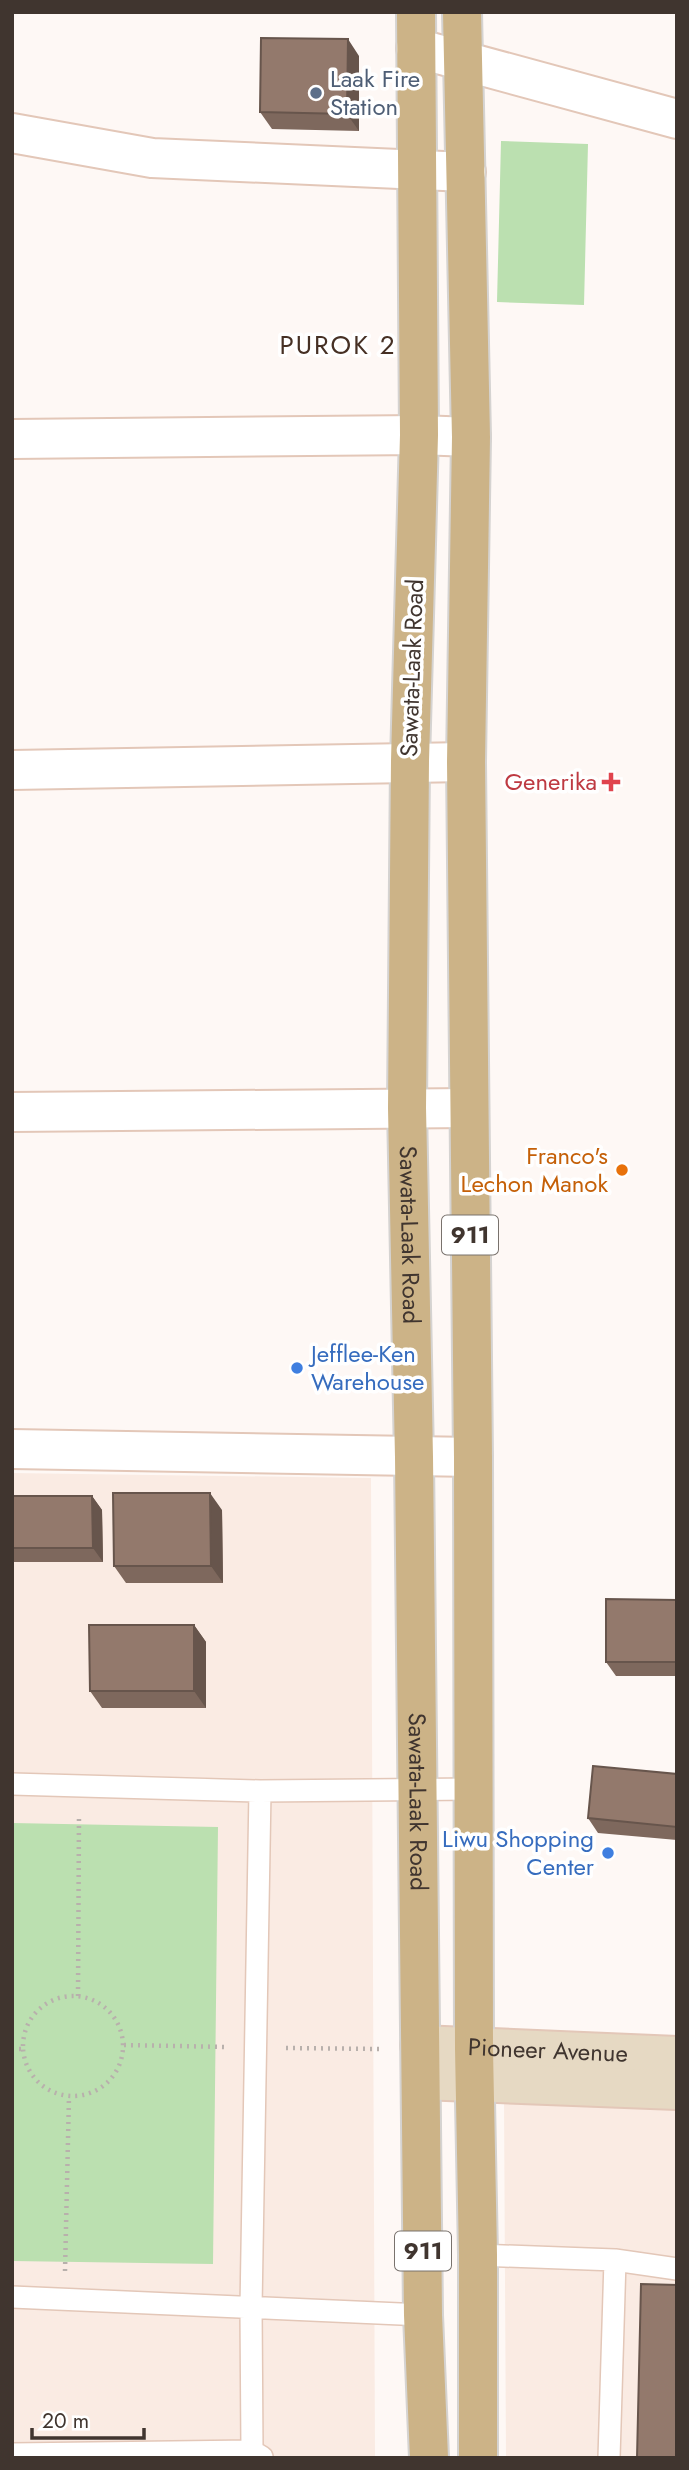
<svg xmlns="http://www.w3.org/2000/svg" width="689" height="2470" viewBox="0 0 689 2470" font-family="Jost,sans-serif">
	<rect width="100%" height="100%" fill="#fef8f5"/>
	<path fill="#faebe3" d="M12,1473L371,1478L375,2458H12Z
		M504,2100L677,2108V2458H506Z"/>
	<path fill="#bbe0b0" d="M501,141L588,144L584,305L497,302Z
		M12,1823L218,1827L213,2264L12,2261Z"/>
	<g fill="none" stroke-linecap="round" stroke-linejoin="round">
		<g stroke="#e3c7b8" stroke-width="24">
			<path id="service" d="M12,1784L260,1791L474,1789
				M478,2255L615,2260L677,2269
				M12,2297L423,2315
				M252,2451L251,2307L260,1791
				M12,2454L252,2451L262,2457
				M609,2458L615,2260"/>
		</g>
		<g stroke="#e3c7b8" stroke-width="42">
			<path id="minor" d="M416,48L677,119
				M12,133L152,158L466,172
				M12,439L419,435L471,437
				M12,770L466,762
				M12,1112L468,1108
				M12,1449L473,1457"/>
		</g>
		<g stroke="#e3c7b8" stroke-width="42">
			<g id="secondary">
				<path id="s1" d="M420,2045L677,2056"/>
				<path d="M421,2080L677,2090"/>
			</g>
		</g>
		<g stroke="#d5d3d1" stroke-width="42">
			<g id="primary">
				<path id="s2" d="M416,12L419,435L410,761L407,1108L414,1457L423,2315L429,2458"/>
				<path d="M462,12L471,437L466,762L473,1457L474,2049L478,2255V2458"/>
			</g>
		</g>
		<path stroke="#b8b0ac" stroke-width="4.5" stroke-dasharray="2 5" stroke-linecap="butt" d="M23 2046a50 50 0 1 1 100 0a50 50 0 1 1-100 0Z
			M78,1996L79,1814
			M124,2045L228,2047
			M286,2048L382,2049
			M12,2049H23
			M65,2271L69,2096"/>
		<use href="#service" stroke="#fff" stroke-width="21"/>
		<use href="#minor" stroke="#fff" stroke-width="38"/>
		<use href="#secondary" stroke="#e6d9c3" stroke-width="38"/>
		<use href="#primary" stroke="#ccb387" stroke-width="38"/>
	</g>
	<path fill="#7e685d" d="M359,56V131L272,129L260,112Z
		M12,1496H92L102,1510L103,1562H12Z
		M222,1510L223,1583H126L114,1566Z
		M677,1600V1676H616L606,1662Z
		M194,1625L206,1642V1708H102L90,1691Z
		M677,1774V1840L598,1833L588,1818Z"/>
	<path fill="#67554c" d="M348,39L359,56V131L347,114Z
		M210,1493L222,1510L223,1583L211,1566Z
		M92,1496L102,1510L103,1562L93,1548Z
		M194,1625L206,1642V1708L194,1691Z"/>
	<path fill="#93796c" stroke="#67554c" stroke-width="2" d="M261,38L348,39L347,114L260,112Z
		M113,1493H210L211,1566H114Z
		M12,1496H92L93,1548H12Z
		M606,1599L677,1600V1662H606Z
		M89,1625H194V1691H90Z
		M593,1766L677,1774V1827L588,1818Z
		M641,2284L677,2285V2458H637Z"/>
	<circle fill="#5c6f8a" stroke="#fff" stroke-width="2.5" cx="316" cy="93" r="7"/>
	<path fill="#e0444e" stroke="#fff" stroke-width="2.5" d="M607.5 771.5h7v7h7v7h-7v7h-7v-7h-7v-7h7z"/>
	<circle fill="#e8710a" stroke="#fff" stroke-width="2.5" cx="622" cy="1170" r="7"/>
	<g fill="#3f7fe0" stroke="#fff" stroke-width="2.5">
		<circle cx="297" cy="1368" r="7"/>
		<circle cx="608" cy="1853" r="7"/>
	</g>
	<g text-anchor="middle" stroke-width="7" stroke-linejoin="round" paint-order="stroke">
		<g fill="#fff" stroke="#79726d" stroke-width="2">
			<rect x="442" y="1215.5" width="56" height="39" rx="5"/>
			<rect x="395" y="2231.5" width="56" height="39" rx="5"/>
		</g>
		<g font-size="23" font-weight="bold" fill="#40352f">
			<text x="470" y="1243">911</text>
			<text x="423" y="2259">911</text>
		</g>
		<g font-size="24" fill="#4e5e75" stroke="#fff" text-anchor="start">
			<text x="330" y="87">Laak Fire<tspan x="330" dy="28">Station</tspan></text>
		</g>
		<g font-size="24" fill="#40352f" stroke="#fff">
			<text transform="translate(412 668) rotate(-88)" y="8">Sawata-Laak Road</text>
			<text dy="8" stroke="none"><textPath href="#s2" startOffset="1223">Sawata-Laak Road</textPath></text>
			<text dy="8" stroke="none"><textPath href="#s2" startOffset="1790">Sawata-Laak Road</textPath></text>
			<text dy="8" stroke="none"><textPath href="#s1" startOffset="128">Pioneer Avenue</textPath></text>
		</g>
		<g font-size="24" fill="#be3a42" stroke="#fff" text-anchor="end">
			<text x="597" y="790">Generika</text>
		</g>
		<g font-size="24" fill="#c56008" stroke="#fff" text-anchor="end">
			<text x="608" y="1164">Franco's<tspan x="608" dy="28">Lechon Manok</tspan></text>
		</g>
		<g font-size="24" fill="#366cbe" stroke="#fff" text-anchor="start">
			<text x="311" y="1362">Jefflee-Ken<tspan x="311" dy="28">Warehouse</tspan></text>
			<text x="594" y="1847" text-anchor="end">Liwu Shopping<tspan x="594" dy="28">Center</tspan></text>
		</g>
		<g font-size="26" letter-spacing="2" fill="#463024" stroke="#fff">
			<text x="338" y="354">PUROK 2</text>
		</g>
	</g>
	<rect width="689" height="2470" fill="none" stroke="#40352f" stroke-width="28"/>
	<path d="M32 2428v10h112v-10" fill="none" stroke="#40352f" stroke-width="3.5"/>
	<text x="42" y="2428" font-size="21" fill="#40352f" stroke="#ffffff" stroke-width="5" paint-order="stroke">20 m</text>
</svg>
